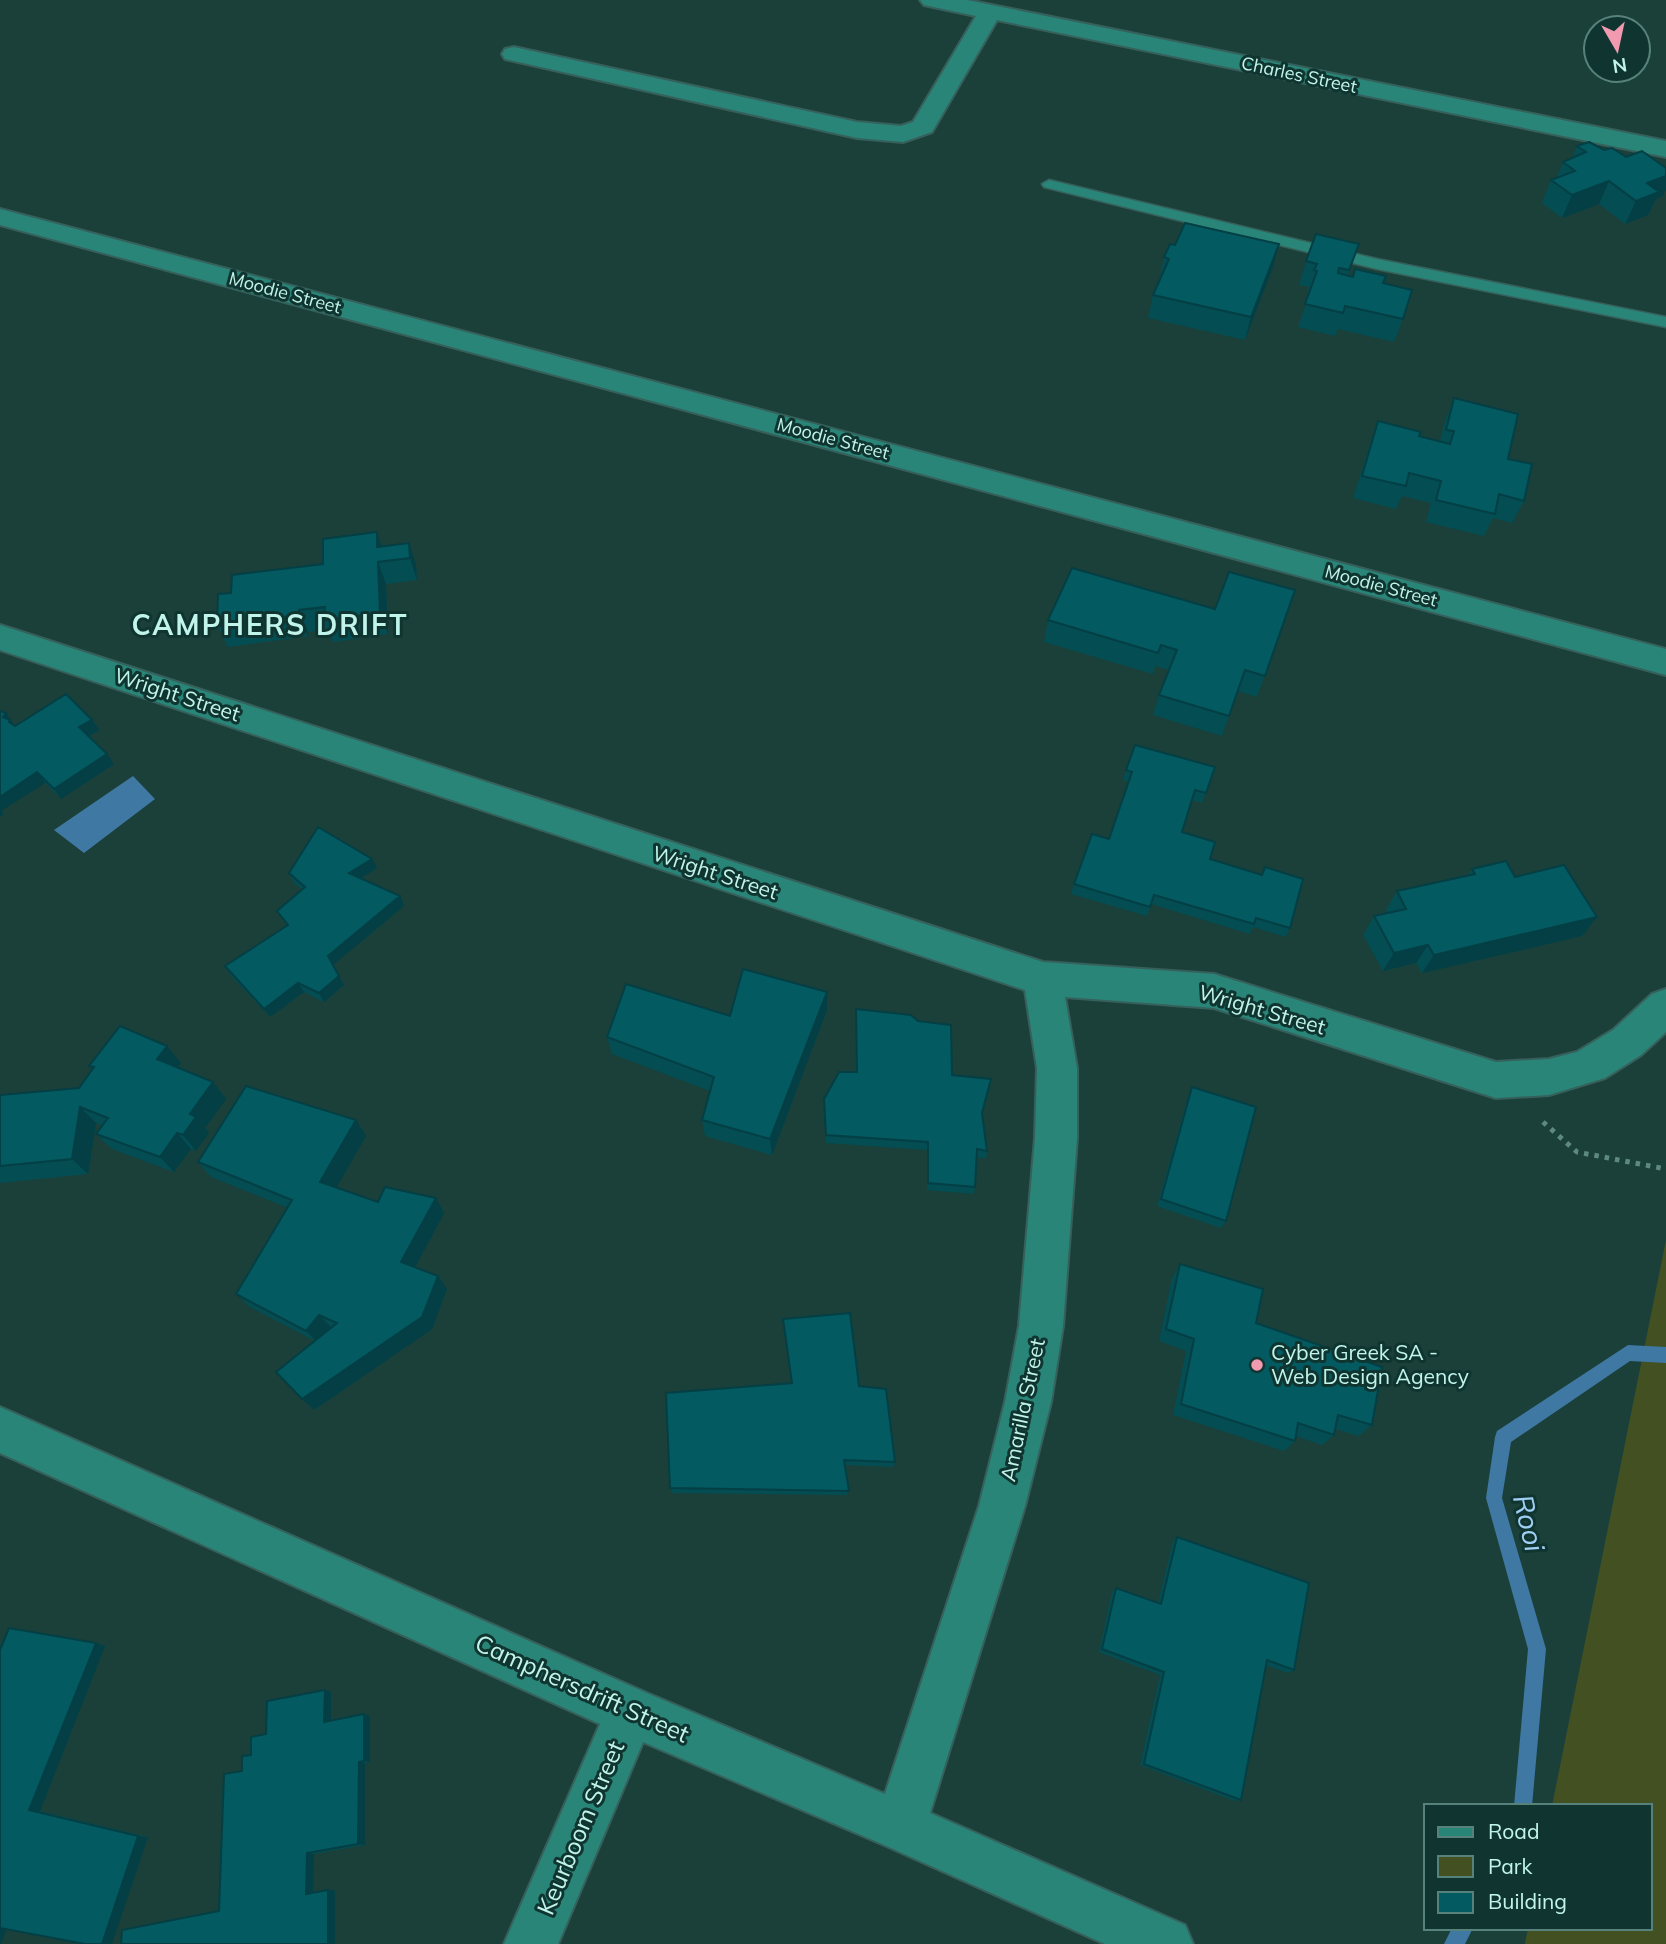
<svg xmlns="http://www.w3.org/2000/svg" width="1666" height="1944" viewBox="0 0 1666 1944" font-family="Mulish,sans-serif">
	<rect width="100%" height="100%" fill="#1b403a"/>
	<path fill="#435122" d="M1666,1240V1944H1525L1528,1928H1650V1806H1552Z"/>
	<path fill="#3f78a3" d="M133,776L155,799L84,853L54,830Z"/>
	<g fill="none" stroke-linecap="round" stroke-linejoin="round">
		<path fill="#3f78a3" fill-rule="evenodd" d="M1628,1345L1666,1347V1363L1630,1361L1511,1442L1502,1498L1546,1649L1532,1806H1514L1528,1649L1486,1498L1495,1437L1497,1431Z
			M1452,1928H1473L1465,1944H1444Z"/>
		<g stroke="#36605b" stroke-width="3">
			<path id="service" d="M1049,180L1377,259L1666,317V327L1377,269L1044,187L1042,184Z"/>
		</g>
		<g stroke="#36605b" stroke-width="4">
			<path id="minor" d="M920,0H967L1666,141V157L997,20L932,132L903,142L857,138L514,61L505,59L502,54L505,49L514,47L857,122L901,126L913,122L976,16L924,5Z
				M0,209L1666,649V675L0,225Z
				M0,625L1043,962L1214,974L1496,1062L1549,1059L1577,1052L1613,1030L1652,994L1666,989V1032L1641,1055L1605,1078L1549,1095L1496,1098L1214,1008L1065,997L1077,1068V1138L1063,1326L1051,1402L1025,1506L930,1813L1185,1925L1193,1944H1105L882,1844L643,1742L558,1944H504L600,1724L0,1453V1407L649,1694L885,1794L979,1506L1005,1402L1019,1326L1035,1138L1037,1068L1025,990L0,650Z"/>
		</g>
		<path stroke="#5e8981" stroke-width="5" stroke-dasharray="4.5 6" stroke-linecap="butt" d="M1543,1122L1577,1152L1666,1169"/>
		<use href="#service" fill="#2a8579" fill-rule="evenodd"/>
		<use href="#minor" fill="#2a8579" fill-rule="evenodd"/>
	</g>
	<path fill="#034d53" d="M1577,146L1663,196L1656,199L1648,215L1625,224L1599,204L1562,218L1542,203L1551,180L1556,179L1563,162L1572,158Z
		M1359,244L1348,275L1384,283L1403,319L1394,342L1338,329L1335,336L1298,327L1309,294L1307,293L1309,287L1299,285L1306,261Z
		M1175,245L1273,267L1245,340L1148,318L1153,295L1159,280L1164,257Z
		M1454,398L1508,459L1524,501L1512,523L1493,518L1484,536L1426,522L1431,503L1402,496L1396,509L1353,498L1370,444L1378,421L1419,436L1440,441L1445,421Z
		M409,543L416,565L417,580L386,584L388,634L333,642L328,629L308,632V636L228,647L217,626L231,593L382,546Z
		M1295,590L1257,697L1238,691L1222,736L1153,715L1159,695L1169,670L1155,666L1153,674L1044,642L1048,620L1215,609Z
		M6,713L15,726L92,720L99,730L89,736L114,764L61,799L45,783L1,811L4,814L0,817Z
		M1215,767L1202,803L1192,800L1182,832L1210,859L1262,875L1265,867L1290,928L1286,937L1253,927L1250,934L1151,904L1147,916L1071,894L1074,884L1109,839L1129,782L1123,780L1126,770Z
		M377,868L361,878L400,896L404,906L333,965L344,985L324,1002L304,992L270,1017L231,976L225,966L287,926L277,911L302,889L294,883L289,873Z
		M1472,869L1515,877L1597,917L1582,936L1422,973L1416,963L1383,971L1363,935L1374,916L1387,913L1386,910L1397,891L1468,875Z
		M827,992V1010L772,1155L705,1136L702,1120L710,1091L612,1054L607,1037L730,1016Z
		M181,1063L177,1067L213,1082L226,1099L205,1128L209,1133L196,1151L191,1149L174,1172L112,1149L96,1134L102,1126L96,1123L88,1174L0,1183V1095L79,1088L92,1069L89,1066Z
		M952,1075L990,1087L982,1115L987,1151L986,1159L976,1157L975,1187L974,1194L927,1190V1150L826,1143L824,1099Z
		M1192,1087L1226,1221L1221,1228L1157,1206L1188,1096Z
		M356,1120L366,1136L336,1188L378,1202L436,1198L444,1213L415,1267L447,1289L432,1329L314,1410L315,1341L250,1307L236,1294L288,1208L211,1177L198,1162Z
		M1180,1264L1256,1323L1372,1425L1359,1436L1335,1429L1334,1435L1322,1445L1296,1436L1295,1441L1284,1451L1173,1415L1186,1351L1159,1341L1172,1278Z
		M859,1386L895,1462L894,1467L845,1465L848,1495L672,1493L670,1488Z
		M1177,1537L1294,1670L1288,1673L1266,1665L1241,1800L1235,1801L1140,1765L1160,1675L1099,1652L1112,1592L1116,1588L1158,1603L1173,1541Z
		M96,1643L105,1646L40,1811L148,1837L6,1930L1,1944H0V1650Z
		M325,1690L331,1692V1721L364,1714L370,1716V1762L365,1763V1845L314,1854L313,1893L335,1890V1944H121L219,1911L242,1771L251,1755L266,1734Z"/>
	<path fill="#033f44" d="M1666,176V190L1663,196L1656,199L1648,215L1625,224L1636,201L1647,183Z
		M1609,181L1599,204L1562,218L1572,195Z
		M1279,244L1273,267L1245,340L1251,317Z
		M377,532L384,554L377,547Z
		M409,543L416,565L417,580L410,558Z
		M378,562L386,584L388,634L380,613Z
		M299,610L308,632V636L299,615Z
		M6,713L18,730L3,717Z
		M92,720L99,730L86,738L79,727Z
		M107,754L114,764L61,799L54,789Z
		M37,772L45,783L1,811L4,814L0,817V797Z
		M372,859L377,868L354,883L349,873Z
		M400,896L404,906L333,965L328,956Z
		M1597,917L1582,936L1422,973L1434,955Z
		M1428,945L1416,963L1383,971L1394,953Z
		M339,976L344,985L324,1002L319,993Z
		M298,983L304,992L270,1017L264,1009Z
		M827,992V1010L772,1155L770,1139Z
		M167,1046L181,1063L170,1075L157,1059Z
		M213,1082L226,1099L205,1128L209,1133L196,1151L183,1135L190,1114Z
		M80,1107L96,1123L88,1174L72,1159Z
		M356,1120L366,1136L331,1197L320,1182Z
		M177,1133L191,1149L174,1172L160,1157Z
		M436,1198L444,1213L411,1275L401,1262Z
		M438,1276L447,1289L432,1329L314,1410L302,1399Z
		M319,1315L331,1327L318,1343L306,1331Z
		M96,1643L105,1646L40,1811L29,1810Z
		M325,1690L331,1692V1724L324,1722Z
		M364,1714L370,1716V1762L364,1761Z
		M359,1762L365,1763V1845L358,1844Z
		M138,1836L148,1837L112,1944H102Z
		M307,1853L314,1854L313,1894H306Z
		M328,1890H335V1944H328Z
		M0,1927H7L1,1944H0Z"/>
	<path fill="#045a61" stroke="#033f44" stroke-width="2" d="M1589,142L1604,150L1612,148L1626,157L1642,151L1666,168V176L1647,183L1659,192L1636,201L1609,181L1572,195L1551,180L1575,171L1563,162L1586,152L1577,146Z
		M1185,223L1279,244L1251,317L1153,295L1169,259L1164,257L1170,244L1175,245Z
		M1316,234L1359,244L1349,270L1339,268L1338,273L1353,277L1355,269L1386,276L1383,283L1412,290L1403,319L1345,306L1343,313L1305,304L1317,271L1314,270L1317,264L1306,261Z
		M1454,398L1518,414L1508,459L1532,464L1524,501L1499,494L1495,514L1436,500L1441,481L1409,473L1406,486L1362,476L1378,421L1421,432L1419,436L1450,444L1454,431L1446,430Z
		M377,532V547L409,543L410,558L378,562L380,613L324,620L325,607L299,610V615L217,626L218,594L231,593L232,575L323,564V539Z
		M1072,568L1215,609L1229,572L1295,590L1265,676L1245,670L1229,716L1159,695L1177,650L1161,645L1158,653L1048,620Z
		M66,694L92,720L79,727L107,754L54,789L37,772L0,797V711L6,713L3,717L10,720L9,722L15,726Z
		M1135,745L1215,767L1206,793L1195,790L1182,832L1215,842L1210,859L1262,875L1265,867L1303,879L1290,928L1256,918L1254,924L1154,895L1150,907L1074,884L1092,834L1109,839L1132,772L1126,770Z
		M318,827L372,859L349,873L400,896L328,956L339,976L319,993L298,983L264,1009L225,966L288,925L277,911L305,887L289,873Z
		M1506,861L1515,877L1564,865L1597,917L1434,955L1428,945L1394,953L1374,916L1406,909L1397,891L1475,874L1472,869Z
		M743,969L827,992L770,1139L702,1120L714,1077L607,1037L626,984L730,1016Z
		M856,1009L911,1015L918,1021L951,1025L952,1075L991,1079L982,1113L987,1151L977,1149L975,1187L928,1183V1142L826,1135L824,1099L839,1072H857Z
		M120,1026L167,1046L157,1059L213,1082L190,1114L196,1117L183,1135L177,1133L160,1157L96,1134L108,1118L80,1107L72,1159L0,1166V1095L79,1088L94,1067L89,1066Z
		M246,1086L356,1120L320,1182L378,1202L385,1187L436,1198L401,1262L438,1276L422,1317L302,1399L276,1372L337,1323L319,1315L306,1331L236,1294L292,1200L198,1162Z
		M1192,1087L1256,1107L1226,1221L1161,1199Z
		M1180,1264L1263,1289L1256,1323L1382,1367L1372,1425L1338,1415L1334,1435L1298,1423L1295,1441L1181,1404L1194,1339L1166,1329Z
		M850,1313L859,1386L886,1389L895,1462L844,1460L849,1491L670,1488L666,1393L792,1383L783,1319Z
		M1177,1537L1309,1583L1294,1670L1267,1660L1241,1800L1144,1764L1164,1672L1102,1649L1116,1588L1161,1604Z
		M9,1628L96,1643L29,1810L138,1836L102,1944H85L0,1928V1650Z
		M325,1690L324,1722L364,1714V1761L359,1762L358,1844L307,1853L306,1894L328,1890V1944H121L122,1930L219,1911L224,1774L242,1771V1756L251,1755V1737L266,1734L267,1701Z"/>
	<circle fill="#f29ab0" stroke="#103530" stroke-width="2.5" cx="1257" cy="1365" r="7"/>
	<g text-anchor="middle" stroke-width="6" stroke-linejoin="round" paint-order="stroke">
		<g font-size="18" fill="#c1f5ec" stroke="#103530">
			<text transform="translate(1299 75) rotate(12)" y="6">Charles Street</text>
			<text transform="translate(285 293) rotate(15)" y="6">Moodie Street</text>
			<text transform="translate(833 439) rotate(15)" y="6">Moodie Street</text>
			<text transform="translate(1381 586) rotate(15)" y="6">Moodie Street</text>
		</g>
		<g font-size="21" fill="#c1f5ec" stroke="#103530">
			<text transform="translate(177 695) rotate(18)" y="7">Wright Street</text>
			<text transform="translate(715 873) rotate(18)" y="7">Wright Street</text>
			<text transform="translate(1262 1010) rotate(16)" y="7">Wright Street</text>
			<text transform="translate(1023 1410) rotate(-78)" y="7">Amarilla Street</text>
		</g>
		<g font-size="21" fill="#c1f5ec" stroke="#103530" text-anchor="start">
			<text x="1271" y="1360">Cyber Greek SA -<tspan x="1271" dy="24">Web Design Agency</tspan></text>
		</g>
		<g font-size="24" fill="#c1f5ec" stroke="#103530">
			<text transform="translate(582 1689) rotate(24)" y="8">Camphersdrift Street</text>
			<text transform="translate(581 1828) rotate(-67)" y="8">Keurboom Street</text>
		</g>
		<g font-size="28" font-weight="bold" letter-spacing="2" fill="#c1f5ec" stroke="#103530">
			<text x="270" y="635">CAMPHERS DRIFT</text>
		</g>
		<g font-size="28" font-style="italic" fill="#a0cff4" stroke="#103530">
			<text transform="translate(1529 1523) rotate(77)" y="10">Rooi</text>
		</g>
	</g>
	<rect x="1424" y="1804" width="228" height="126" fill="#103530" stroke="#57827b" stroke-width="2"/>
	<rect x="1438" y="1827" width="35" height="10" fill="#2a8579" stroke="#57827b" stroke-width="2"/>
	<text x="1488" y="1839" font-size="21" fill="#c1f5ec">Road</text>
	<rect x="1438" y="1856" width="35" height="21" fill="#435122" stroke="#57827b" stroke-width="2"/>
	<text x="1488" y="1874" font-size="21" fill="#c1f5ec">Park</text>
	<rect x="1438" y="1892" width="35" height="21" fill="#045a61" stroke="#57827b" stroke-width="2"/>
	<text x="1488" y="1909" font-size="21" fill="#c1f5ec">Building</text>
	<g transform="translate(1617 49) rotate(171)"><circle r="33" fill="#103530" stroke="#57827b" stroke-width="2"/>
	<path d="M0-5L12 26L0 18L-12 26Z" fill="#f29ab0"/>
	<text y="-10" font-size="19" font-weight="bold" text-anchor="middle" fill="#c1f5ec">N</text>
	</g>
</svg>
